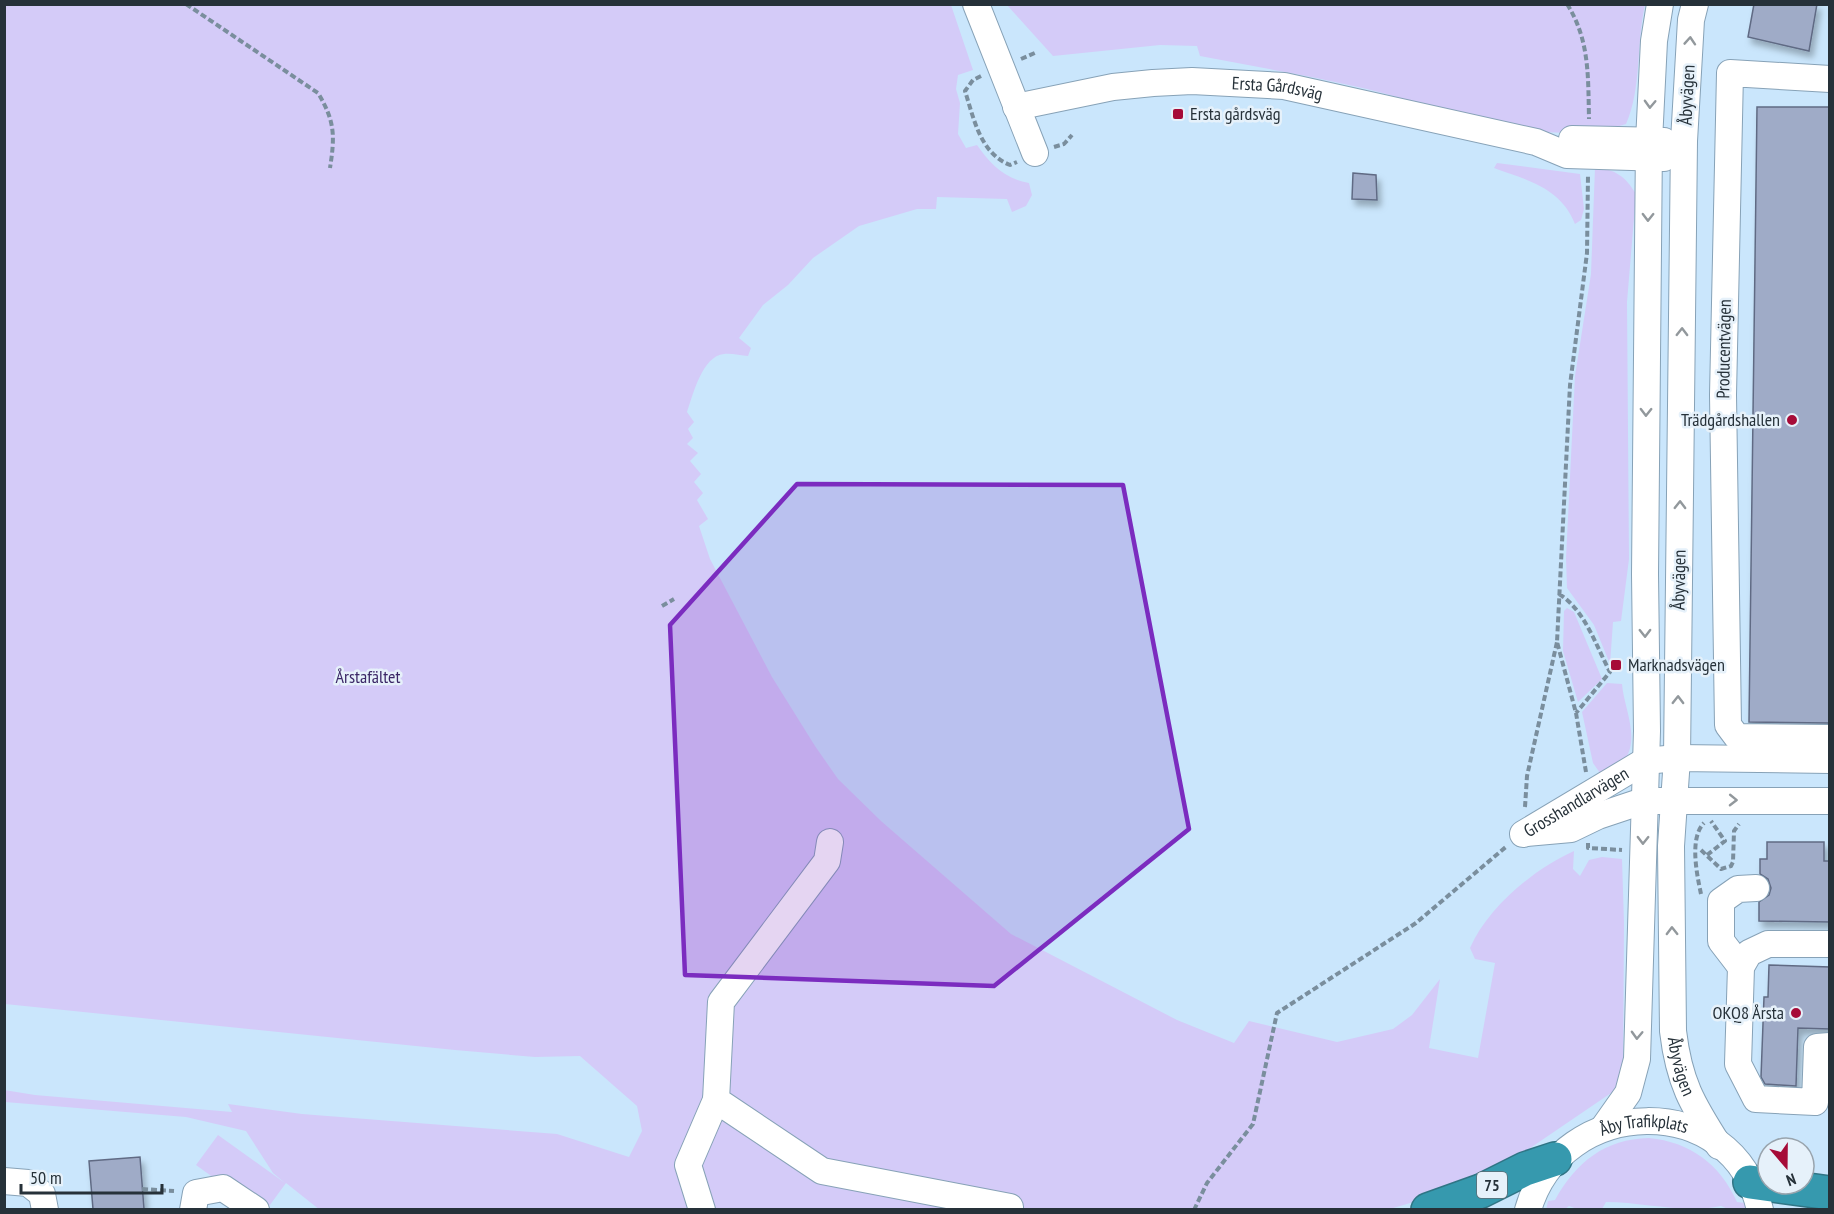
<svg xmlns="http://www.w3.org/2000/svg" width="1834" height="1214" viewBox="0 0 1834 1214" font-family="'PT Sans Narrow',sans-serif">
	<defs>
		<filter id="shadow"><feDropShadow dx="3.5" dy="6" stdDeviation="3" flood-color="#0004"/></filter>
	</defs>
	<rect width="100%" height="100%" fill="#cae6fc"/>
	<path fill="#d4cbf8" d="M5,5H951L973,70L958,75L956,89L960,103L958,134L966,148L977,145C990,164 1005,179 1029,183L1032,195L1026,206L1012,212L1007,199L937,197L936,209H917L859,226L813,258L788,285L763,305L739,338L751,348L748,356C741,356 732,353 724,354C702,356 693,395 687,412L694,422L688,429L693,438L687,444L698,453L690,461L701,474L694,482L703,493L697,500L708,519L699,526L710,559L772,677L815,746L838,779L881,821L1011,934L1177,1020L1234,1043L1249,1021L1337,1042L1393,1029L1412,1015L1440,979L1429,1048L1478,1058L1495,963L1475,959L1470,948C1488,907 1534,869 1574,851L1573,869L1580,876L1589,860L1602,857L1622,859L1624,923L1623,1072L1614,1091L1504,1166L1437,1195L1390,1209L320,1210L286,1183L267,1209H257L196,1165L218,1135L285,1183L273,1173L246,1131L186,1117L5,1102L4,1090L35,1095L232,1112L228,1104L302,1114L557,1134L629,1157L642,1131L637,1106L580,1056L535,1057L455,1050L5,1004Z
		M1007,5H1645C1636,44 1642,88 1626,124C1539,151 1450,109 1367,89C1312,76 1256,67 1200,56L1197,46L1160,45L1053,56Z
		M1497,163L1580,174L1584,209L1581,220L1575,224C1561,188 1527,180 1494,168Z
		M1595,167C1616,170 1625,176 1636,194L1627,302L1629,559L1621,621L1613,622L1610,664L1594,625L1567,588L1566,558L1575,376L1591,274Z
		M1567,608L1574,612L1602,679L1578,702L1563,651L1564,611Z
		M1607,683L1622,684C1624,709 1642,741 1622,763C1617,768 1606,770 1600,773L1593,763L1582,712Z
		M1649,1138C1690,1142 1720,1164 1737,1202L1745,1203L1747,1209H1728L1721,1206C1683,1214 1644,1202 1606,1202L1602,1209H1577L1569,1206L1565,1209L1546,1210L1548,1201L1555,1200C1576,1162 1605,1139 1649,1138Z"/>
	<path fill="#9fabc7" stroke="#606b84" stroke-width="1.5" filter="url(#shadow)" d="M1754,4H1817L1809,51L1748,37Z
		M1757,107H1830V723L1749,722Z
		M1353,173L1376,175L1377,200L1352,199Z
		M1767,842H1824V861H1830V922L1759,921V902L1769,895L1771,888L1768,879L1760,874V859H1767Z
		M1769,965L1830,967V1029L1798,1028L1796,1086L1765,1084L1761,1077L1764,997H1768Z
		M140,1157L144,1209H93L89,1161Z"/>
	<g fill="none" stroke-linecap="round" stroke-linejoin="round">
		<g stroke="#87a2b7" stroke-width="28">
			<g id="minor">
				<path d="M976,4L1035,153"/>
				<path id="s1" d="M1695,4L1691,20L1684,141L1677,758L1671,846L1673,1031C1679,1082 1692,1104 1719,1146"/>
				<path d="M1830,79L1730,73L1723,395L1728,725L1737,737L1830,738"/>
				<path id="s2" d="M1016,107L1113,87L1153,83L1192,81L1284,86L1536,142L1567,155L1664,158"/>
				<path d="M1572,139L1664,141"/>
				<path d="M1526,833L1571,829L1598,816L1643,801H1830"/>
				<path id="s3" d="M1523,834L1645,761L1677,758L1830,760"/>
				<path d="M830,842L827,861L721,1002L716,1100L822,1171L1010,1207"/>
				<path d="M1830,944H1768L1749,953L1741,967L1738,1064L1756,1099L1815,1102L1817,1047L1830,1046"/>
				<path d="M1741,967L1721,941V901L1738,889L1756,888"/>
				<path d="M1604,1127L1628,1093L1637,1059L1647,731L1645,574L1649,141L1654,41L1660,4"/>
				<path d="M4,1181L28,1183L42,1194L45,1210"/>
				<path d="M193,1210L196,1193L223,1188L256,1210"/>
				<path d="M702,1210L688,1165L716,1100"/>
				<path id="s4" d="M1528,1210C1561,1094 1734,1089 1760,1210"/>
			</g>
		</g>
		<g stroke="#307585" stroke-width="36">
			<path id="highway" d="M1750,1182L1830,1193
				M1428,1210L1481,1191L1525,1169L1555,1159"/>
		</g>
		<path stroke="#7a8e9d" stroke-width="4" stroke-dasharray="6 3" stroke-linecap="butt" d="M186,4L318,93C335,121 335,136 330,168
			M1567,4C1590,40 1588,78 1589,119
			M1021,59L1037,52
			M981,76L973,80L965,91C974,119 980,153 1010,165L1017,162
			M1054,147L1064,144L1072,135
			M1559,594C1585,610 1596,646 1610,672L1576,713
			M662,606L674,599
			M1586,772L1576,713L1557,642L1570,385L1587,253L1588,175
			M1525,807L1527,776L1557,642
			M1588,843V848L1622,850
			M1701,850L1721,869L1731,866L1733,862L1734,831L1739,824
			M1707,855L1725,841L1711,821
			M1701,894C1697,875 1689,838 1704,823
			M142,1189L174,1191
			M1194,1210L1207,1183L1253,1124L1277,1013L1416,923L1507,846"/>
		<use href="#minor" stroke="#fff" stroke-width="26"/>
		<use href="#highway" stroke="#3699ae" stroke-width="33"/>
	</g>
	<defs><path id="oneway-chevron" d="M-2-3.5L2.5 0L-2 3.5" fill="none" stroke-width="1.6" stroke-linecap="round" stroke-linejoin="round" transform="scale(1.5)"/></defs>
	<g stroke="#92989c">
		<use href="#oneway-chevron" transform="translate(1690 41) rotate(-86)"/>
		<use href="#oneway-chevron" transform="translate(1650 104) rotate(92)"/>
		<use href="#oneway-chevron" transform="translate(1648 217) rotate(91)"/>
		<use href="#oneway-chevron" transform="translate(1682 332) rotate(-89)"/>
		<use href="#oneway-chevron" transform="translate(1646 412) rotate(91)"/>
		<use href="#oneway-chevron" transform="translate(1680 505) rotate(-89)"/>
		<use href="#oneway-chevron" transform="translate(1645 633) rotate(89)"/>
		<use href="#oneway-chevron" transform="translate(1678 700) rotate(-89)"/>
		<use href="#oneway-chevron" transform="translate(1733 800) rotate(1)"/>
		<use href="#oneway-chevron" transform="translate(1643 840) rotate(91)"/>
		<use href="#oneway-chevron" transform="translate(1672 931) rotate(-91)"/>
		<use href="#oneway-chevron" transform="translate(1637 1035) rotate(92)"/>
	</g>
	<path fill="#7b2cbf" fill-opacity="0.2" stroke="#7b2cbf" stroke-width="4.5" stroke-linejoin="round" d="M797,484L1123,485L1189,829L994,986L685,975L670,625Z"/>
	<g fill="#a60b38" stroke="#e6f1fa" stroke-width="2">
		<rect x="1172" y="108" width="12" height="12" rx="3"/>
		<circle cx="1792" cy="420" r="6"/>
		<rect x="1610" y="659" width="12" height="12" rx="3"/>
		<circle cx="1796" cy="1013" r="6"/>
	</g>
	<g text-anchor="middle" stroke-width="5" stroke-linejoin="round" paint-order="stroke">
		<rect fill="#e6f1fa" stroke="#606b73" stroke-width="1.5" x="1477" y="1172" width="30" height="26" rx="4.5"/>
		<g font-size="16" font-weight="bold" fill="#263139">
			<text x="1492" y="1191">75</text>
		</g>
		<g font-size="18" fill="#263139" stroke="#e6f1fa">
			<text dy="6" stroke="none"><textPath href="#s2" startOffset="264">Ersta Gårdsväg</textPath></text>
			<text transform="translate(1687 95) rotate(-87)" y="6">Åbyvägen</text>
			<text transform="translate(1724 349) rotate(-89)" y="6">Producentvägen</text>
			<text transform="translate(1679 580) rotate(-89)" y="6">Åbyvägen</text>
			<text dy="6" stroke="none"><textPath href="#s3" startOffset="62">Grosshandlarvägen</textPath></text>
			<text dy="6" stroke="none"><textPath href="#s1" startOffset="1064">Åbyvägen</textPath></text>
			<text dy="6" stroke="none"><textPath href="#s4" startOffset="156">Åby Trafikplats</textPath></text>
		</g>
		<g font-size="18" fill="#263139" stroke="#e6f1fa" text-anchor="start">
			<text x="1190" y="120">Ersta gårdsväg</text>
			<text x="1780" y="426" text-anchor="end">Trädgårdshallen</text>
			<text x="1628" y="671">Marknadsvägen</text>
			<text x="1784" y="1019" text-anchor="end">OKQ8 Årsta</text>
		</g>
		<g font-size="18" fill="#3b2767" stroke="#e6f1fa">
			<text x="368" y="683">Årstafältet</text>
		</g>
	</g>
	<rect width="1834" height="1214" fill="none" stroke="#263139" stroke-width="12"/>
	<g transform="translate(1786 1166) rotate(160)"><circle r="28" fill="#e6f1fa" stroke="#99a4ad" stroke-width="1.5"/>
	<path d="M0-4.5L10 22L0 15L-10 22Z" fill="#a60b38"/>
	<text y="-9" font-size="16" font-weight="bold" text-anchor="middle" fill="#263139">N</text>
	</g>
	<path d="M21 1184v9h141v-9" fill="none" stroke="#263139" stroke-width="3"/>
	<text x="30" y="1184" font-size="18" fill="#263139" stroke="#e6f1fa" stroke-width="4.5" paint-order="stroke">50 m</text>
</svg>
